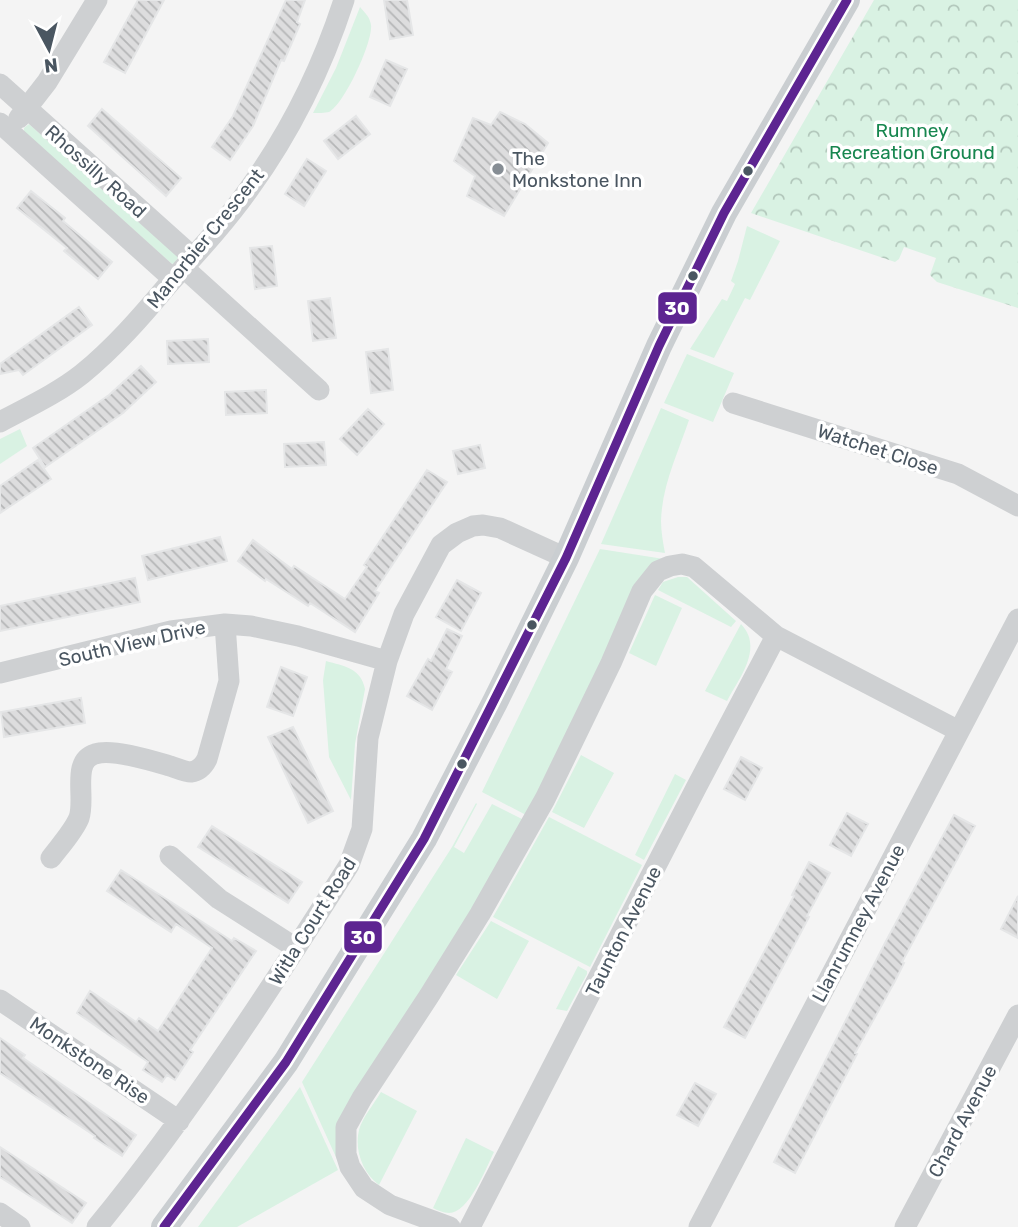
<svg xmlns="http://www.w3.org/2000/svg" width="1018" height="1227" viewBox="0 0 1018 1227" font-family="Rubik,sans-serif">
	<defs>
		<pattern id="forest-crowns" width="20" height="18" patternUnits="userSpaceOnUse" patternTransform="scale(1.75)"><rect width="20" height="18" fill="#d9f2e3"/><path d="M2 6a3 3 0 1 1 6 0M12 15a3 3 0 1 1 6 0" fill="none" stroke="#b2c7bb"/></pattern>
		<pattern id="building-back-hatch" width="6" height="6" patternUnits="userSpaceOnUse" patternTransform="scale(1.75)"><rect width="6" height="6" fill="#ddddde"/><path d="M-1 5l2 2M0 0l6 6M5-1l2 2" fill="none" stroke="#b5b6b7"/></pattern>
	</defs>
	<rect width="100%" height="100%" fill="#f4f4f4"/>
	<path fill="#d9f2e3" d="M360,7C365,13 370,17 371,25C373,42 344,105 329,112C325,113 318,113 313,113L336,68Z
		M29,124L178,257L175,263L172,264L24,132V128Z
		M747,226L780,241L750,300L745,298L714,358L690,349L722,299L727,301L735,284L731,281L738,261Z
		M687,354L734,373L713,422L664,403Z
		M661,408L689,420C678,453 662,485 661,521C661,531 663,543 665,553L601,544Z
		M20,429L27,446L0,464V439Z
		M600,549L664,559L621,623L526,815L482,792Z
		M678,577H687L736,621L731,627L658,590L663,582Z
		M655,595L682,608L656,666L629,653Z
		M741,624C764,648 739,678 727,701L705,691Z
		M326,661C344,666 361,668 365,689L355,744L351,800L329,757L323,680Z
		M581,755L614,773L584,828L552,812Z
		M675,774L686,780L644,860L635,855Z
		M476,803L477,804L454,847L464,853L492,804L524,820L470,916L354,1098L340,1166L302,1082L452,847Z
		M549,817L642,865L590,967L493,917Z
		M491,921L529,941L497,999L456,975Z
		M578,966L587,971V974L567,1011L556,1009Z
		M300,1087L338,1170L237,1227H198Z
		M381,1092L417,1111L379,1185C363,1173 354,1150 359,1130C362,1118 374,1104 381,1092Z
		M466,1138L494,1152C486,1168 469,1213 449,1213C444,1213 437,1210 433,1208Z"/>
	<path fill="url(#forest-crowns)" d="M874,0H1018V308L937,282L930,275L936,258L904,247L899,259L895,262L751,213Z"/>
	<path fill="url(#building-back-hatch)" stroke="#e5e6e7" stroke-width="2" d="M138,0H164L125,73L104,62Z
		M286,0H305L297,22L300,24L284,61L281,60L253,126L230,160L212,147L233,116Z
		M384,0H407L413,35L390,39Z
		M386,60L407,69L390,106L370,97Z
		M102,109L181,178L166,196L88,126Z
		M500,112L525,124L548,143L504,216L467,196L475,176L454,161L473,118L491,125Z
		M356,116L370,134L338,159L324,141Z
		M307,159L326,171L304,206L285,194Z
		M31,191L65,218L63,221L112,262L98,279L64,251L67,248L17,208Z
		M272,246L277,286L255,289L250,248Z
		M330,298L336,338L313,341L308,301Z
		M79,307L92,325L23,375L19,370L0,374V364Z
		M208,339L209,362L168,364L167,341Z
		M388,349L393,390L371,393L366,352Z
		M141,366L156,382L123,413L45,467L33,448L109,395Z
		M266,390L267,413L226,415L225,392Z
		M368,409L384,424L357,455L340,439Z
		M324,442L326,465L285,467L284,444Z
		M480,445L485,468L458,474L453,451Z
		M38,460L51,479L0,513V486Z
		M427,470L447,482L375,591L379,593L355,632L310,603L308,606L266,579L265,581L238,561L253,540L292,569L294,566L345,599L367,567L364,565Z
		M220,537L227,561L148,580L142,556Z
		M135,578L140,602L0,631V606Z
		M457,580L481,593L461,631L436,617Z
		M447,629L462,636L446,669L452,672L432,710L407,696L428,659L431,661Z
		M281,667L307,677L293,716L267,707Z
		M81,698L85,723L4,737L1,712Z
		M293,727L333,811L308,823L268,737Z
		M741,757L762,768L745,800L724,789Z
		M847,813L868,824L851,856L830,845Z
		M954,815L975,826L902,962L904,963L895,981L855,1053L857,1054L795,1173L774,1162L885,943Z
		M212,826L302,882L288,903L198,847Z
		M809,862L830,873L807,916L809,917L745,1038L724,1027L794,896L792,895Z
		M121,870L232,941L234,938L256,951L190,1050L193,1052L175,1080L167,1075L162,1082L143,1070L148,1062L77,1013L90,991L136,1022L139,1018L158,1031L212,948L176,924L171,932L107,891Z
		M1018,896V938L1001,929Z
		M0,1038L25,1055L23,1058L136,1135L122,1156L94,1138L95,1136L0,1073Z
		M695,1083L716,1094L698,1126L677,1115Z
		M0,1147L86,1203L72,1223L0,1177Z"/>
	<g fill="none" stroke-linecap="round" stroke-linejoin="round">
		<path stroke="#ced0d2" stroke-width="21" d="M0,84L193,257
			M19,118L47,82L97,0
			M0,123L173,279
			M184,268L319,390
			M733,403L958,474L1018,506
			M0,422C28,407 58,393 82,374C114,348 141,317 167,286C195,255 225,223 249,189C291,131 322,68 344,0
			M0,673L171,631L225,624L251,626L298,636L387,661
			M170,856L219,899L296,948
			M51,858C60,846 73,832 79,818C86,798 71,761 95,754C112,748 153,761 170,766C176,768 185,772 191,772C199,771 204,765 207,759L229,681L225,624
			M0,1000L179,1121
			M0,1213L20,1227
			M97,1227C190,1113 270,990 349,865L362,829L368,738L387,661L404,614L441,545L457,533L473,526L483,525L500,528L566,558
			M450,1227L390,1205L364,1188L350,1167L346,1154V1127L362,1098L429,996L480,914L545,799L611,663L642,591L658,571L670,566L682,564L694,567L776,636L959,731
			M470,1227L696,788L776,636
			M699,1227L1018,619
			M905,1227L1018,1015"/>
		<path stroke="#caced1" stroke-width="26" d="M164,1227L286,1062L424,839L495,702L566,558L659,346L724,213L847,0"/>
		<g stroke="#fff" stroke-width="14">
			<path id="bus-1" d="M164,1227L286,1062L424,839L566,558L659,346L724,213L847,0"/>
		</g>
		<use href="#bus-1" stroke="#5d2491" stroke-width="9"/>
	</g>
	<circle fill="#868d94" stroke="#fff" stroke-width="2.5" cx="498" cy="169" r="7"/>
	<g fill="#4a5661" stroke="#fff" stroke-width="2.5">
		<circle cx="748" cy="171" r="6"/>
		<circle cx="693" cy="276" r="6"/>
		<circle cx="532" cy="625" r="6"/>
		<circle cx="462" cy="764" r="6"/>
	</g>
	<g text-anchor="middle" stroke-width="7" stroke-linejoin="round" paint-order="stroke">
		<g font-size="19" fill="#17864f" stroke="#fff">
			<text x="912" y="137">Rumney<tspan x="912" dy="22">Recreation Ground</tspan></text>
		</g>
		<g font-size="19" fill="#4a5661" stroke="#fff" text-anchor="start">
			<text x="512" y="165">The<tspan x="512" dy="22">Monkstone Inn</tspan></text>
		</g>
		<g font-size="19" fill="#4a5661" stroke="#fff">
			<text transform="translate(96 171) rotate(42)" y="7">Rhossilly Road</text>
			<text transform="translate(205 238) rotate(-51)" y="7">Manorbier Crescent</text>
			<text transform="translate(878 449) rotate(18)" y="7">Watchet Close</text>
			<text transform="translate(132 643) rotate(-13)" y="7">South View Drive</text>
			<text transform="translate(312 921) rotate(-58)" y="7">Witla Court Road</text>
			<text transform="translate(858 923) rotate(-62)" y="7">Llanrumney Avenue</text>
			<text transform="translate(623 931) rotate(-63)" y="7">Taunton Avenue</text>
			<text transform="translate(90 1060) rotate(34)" y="7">Monkstone Rise</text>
			<text transform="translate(962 1121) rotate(-62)" y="7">Chard Avenue</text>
		</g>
	</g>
	<g stroke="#fff" stroke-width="2.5">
		<rect x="657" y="291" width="41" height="34" rx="7" fill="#5d2491"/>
		<rect x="343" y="920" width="40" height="34" rx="7" fill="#5d2491"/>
	</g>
	<g font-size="19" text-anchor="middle" font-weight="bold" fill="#fff">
		<text x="677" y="315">30</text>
		<text x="363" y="944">30</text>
	</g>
	<g transform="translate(49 49) rotate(173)" stroke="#ffffff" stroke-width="5" paint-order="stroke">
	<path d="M0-5L12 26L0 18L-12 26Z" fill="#4a5661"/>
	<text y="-10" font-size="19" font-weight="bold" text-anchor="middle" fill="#4a5661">N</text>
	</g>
</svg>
